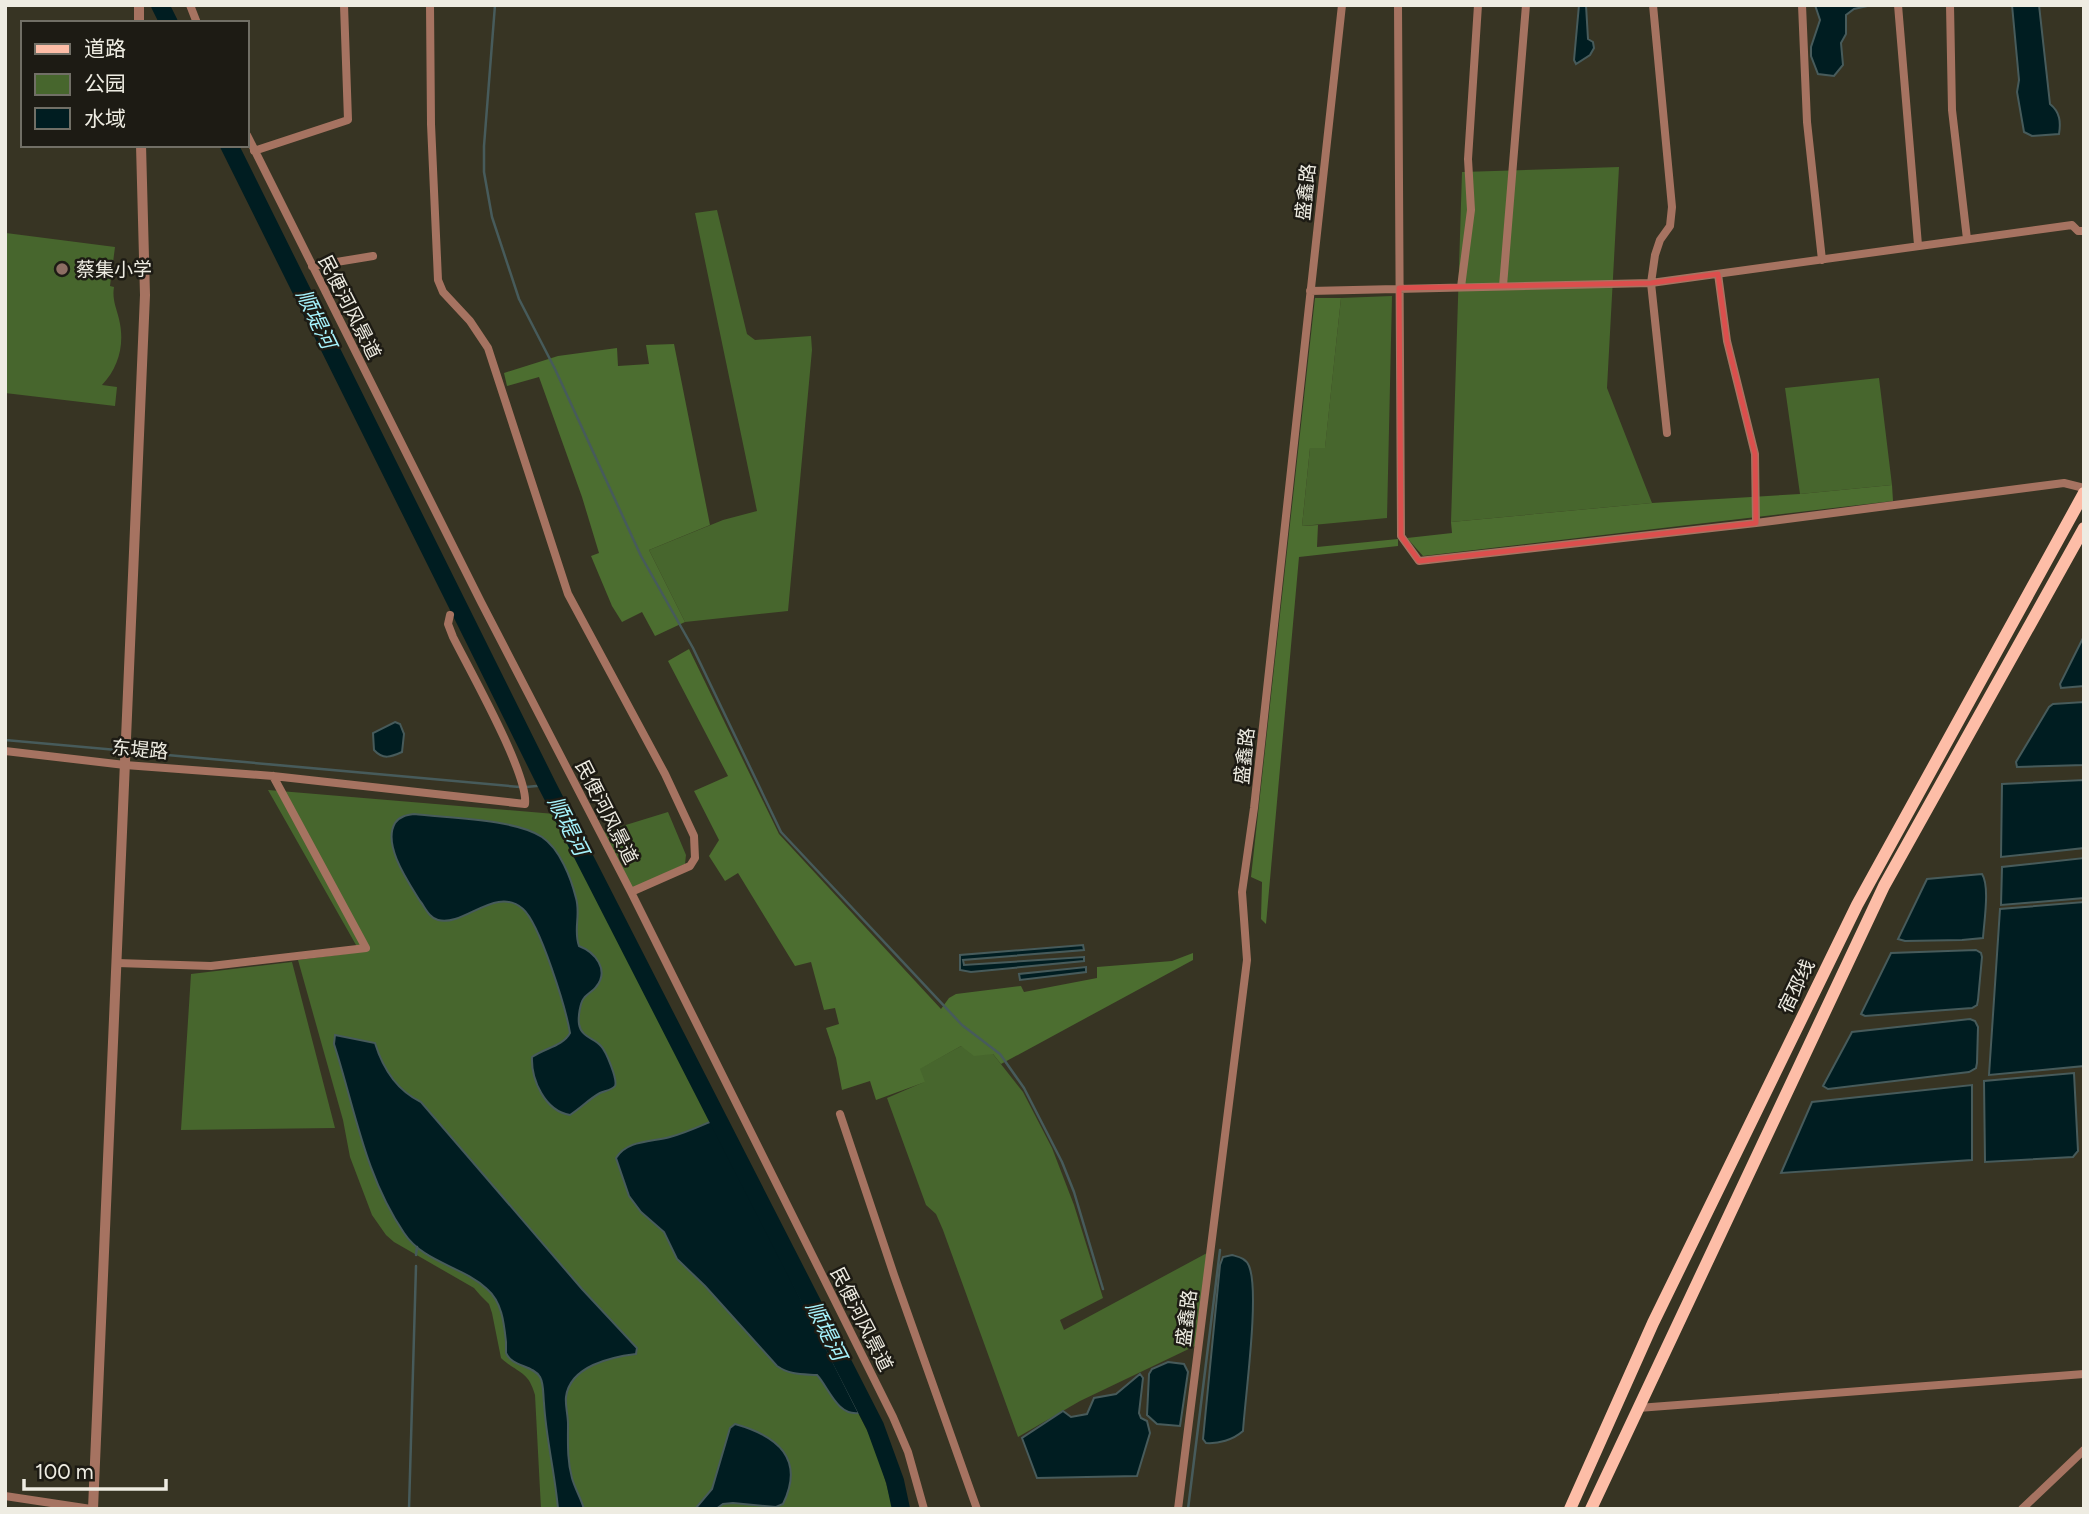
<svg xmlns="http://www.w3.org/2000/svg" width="2089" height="1514" viewBox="0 0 2089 1514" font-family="Figtree,'Noto Sans SC',sans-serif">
	<rect width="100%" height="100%" fill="#373423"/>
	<path fill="#47662d" d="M1619,167L1607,388L1652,503L1451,522L1462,172Z
		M717,210L747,334L755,340L811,336L812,350L788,611L685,622L649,550L723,520L757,511L695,213Z
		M6,233L115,247L110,286L114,287C112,299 116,307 119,319C125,344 119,367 102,385L117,387L115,406L5,393Z
		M1392,296L1387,518L1302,526L1310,448L1325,447L1341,298Z
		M1879,378L1892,485L1800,494L1785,388Z
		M268,790L555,814L877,1450L893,1509H541L535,1395C528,1370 518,1374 501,1358L492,1313L489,1304L480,1295L474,1288L394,1242L386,1235L372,1215L350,1157L343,1120L298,960L360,952Z
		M668,812L686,855L685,864L631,889L603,832Z
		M292,962L335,1128L181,1130L191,974Z
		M961,1046L993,1054L1023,1092L1052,1148L1074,1205L1103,1298L1060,1320L1064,1330L1207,1253L1195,1346L1080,1401L1018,1437L943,1230L936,1214L926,1205L887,1098L924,1082L919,1069Z"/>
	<path fill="#4c6e30" d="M1315,298H1341L1325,448H1310L1302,526L1318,525L1317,547L1398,539V546L1299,557L1266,924L1261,919L1262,882L1251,877Z
		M674,344L710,525L649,550L685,622L655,636L642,612L622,622L612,606L591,556L599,553L582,497L539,377L507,386L504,373L558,356L617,348L618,366L649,364L646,345Z
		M1892,485L1893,501L1423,556L1407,538L1452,533L1451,522L1652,503L1800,494Z
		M689,649L779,834L941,1009L949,998L956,994L1021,986L1024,992L1097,978V967L1172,961L1193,953V960L1001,1064L993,1054L974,1056L961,1046L920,1069L925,1082L876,1100L870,1081L842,1090L836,1058L826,1028L839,1024L835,1008L824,1010L811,962L795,966L738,873L725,881L709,856L719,840L694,791L728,776L668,661Z"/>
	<path fill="#001d21" stroke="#475b5b" stroke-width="2" d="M1579,5H1586L1588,39L1593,42L1594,48L1590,55L1576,64L1574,60Z
		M1815,5H1872L1854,9L1846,15V34L1841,43L1843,65L1834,76L1818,74L1811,56V47L1820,20Z
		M2012,5H2039L2050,104C2060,112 2061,122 2059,134L2032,136L2024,132L2017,92L2019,80Z
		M2084,636V686L2061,688L2060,684Z
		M2084,702V765L2017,767L2016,762L2049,707L2053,704Z
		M395,722L400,724L404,734L402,752C391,757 383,760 374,750L373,733Z
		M2084,780V848L2001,857L2002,784Z
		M414,814C447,818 516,819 542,837C560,849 571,878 576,898C581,915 573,930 579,946C595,952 610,970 596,987C593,991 587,994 584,998C580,1003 578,1017 579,1024C581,1037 594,1038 601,1046C606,1051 618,1080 615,1086C612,1090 604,1091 600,1093C589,1099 581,1108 570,1115C545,1111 531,1080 532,1057C545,1048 563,1046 570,1033C566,1009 540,924 523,909C496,885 464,927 438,920C429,918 425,907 420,901C409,883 382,845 395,823C400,816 407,815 414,814Z
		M2084,858V898L2001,905L2002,867Z
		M1982,874C1990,886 1984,922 1983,938L1962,940L1905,941L1898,939L1927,879Z
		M2084,902V1066L1989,1075L2000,909Z
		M1083,945L1084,950L963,960L964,965L1084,957V961L971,972L960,970V955Z
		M1976,950L1981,953L1982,957L1978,1000L1977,1005L1972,1008L1865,1016L1861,1014L1891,953Z
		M1086,967V972L1020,980L1019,974Z
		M1970,1019L1975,1021L1978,1027L1977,1063L1976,1068L1969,1072L1828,1089L1823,1086L1852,1032Z
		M335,1035L375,1043C383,1069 396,1090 421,1102L582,1289L637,1348L636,1354C611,1357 570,1366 566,1397C565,1405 568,1415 568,1424C568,1442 567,1460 572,1478C575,1489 581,1498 584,1509H558C555,1473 546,1439 544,1403C543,1395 544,1384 540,1377C533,1365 512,1367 506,1353C506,1352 506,1343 506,1342C504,1323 502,1302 487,1289C462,1266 423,1262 404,1233C365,1176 355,1109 334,1044Z
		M2074,1073L2078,1151L2073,1157L1985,1162L1984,1081Z
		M1972,1085V1160L1781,1173L1812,1102Z
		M712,1121L859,1413C837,1416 829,1388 817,1375C802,1374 790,1375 777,1366L705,1286L677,1259L664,1232L641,1212L629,1196L616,1158C627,1140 651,1142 670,1137C685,1133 698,1127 712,1121Z
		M1232,1255C1239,1257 1246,1258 1249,1266C1260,1292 1245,1398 1243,1431C1233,1440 1218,1444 1206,1443L1203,1439L1220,1265L1223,1257Z
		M1168,1362L1184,1364L1188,1372L1180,1426L1157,1424L1147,1415L1149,1374L1152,1369Z
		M1140,1374L1143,1378L1139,1413L1141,1418L1147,1421L1150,1433L1137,1476L1037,1478L1022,1438L1063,1411L1071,1417L1087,1414L1094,1398L1116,1394Z
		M735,1424C778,1436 805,1459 783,1504L776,1507L733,1503L723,1504L716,1509H695L712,1489L730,1428Z"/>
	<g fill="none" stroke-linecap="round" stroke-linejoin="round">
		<path stroke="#475b5b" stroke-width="2.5" d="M495,5L484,146V172L492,217L519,299L555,369L641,556L693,648L781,832L962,1025L1000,1054L1024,1088L1062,1162L1074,1192L1103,1289
			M5,740L117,750
			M134,752L520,787
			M526,787L547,785
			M416,1255L417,1247
			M409,1509L416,1266
			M1188,1509L1220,1250"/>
		<path stroke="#001d21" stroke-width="18" d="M160,5L169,23
			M229,145L547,785L875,1426L895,1481L901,1509"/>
		<path stroke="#a67361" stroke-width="8" d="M190,5L197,23
			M430,5L431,124L438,280L443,292L470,321L488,348L568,594L665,774L694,836L695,858L690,866L631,892
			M1398,5L1401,536L1419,561L1756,523L2064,483L2084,488
			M1653,5L1672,207L1670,226L1660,240L1655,255L1651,283L1667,433
			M1802,5L1807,122L1822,260
			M1898,5L1918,245
			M1950,5L1952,110L1967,239
			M247,135L481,602L631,892L893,1417L908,1452L924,1509
			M254,151L348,120L344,5
			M312,266L373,256
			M1718,274L1727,341L1755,454L1756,523
			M1503,286L1526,5
			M1461,287L1471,210L1468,159L1478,5
			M1310,291L1651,283L2072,225L2078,231H2084
			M5,751L125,765L273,776L525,804C529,775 469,669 453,637L448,624L450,615
			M117,963L211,966L366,948L273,776
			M840,1114L894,1275L977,1509
			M1638,1408L2084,1374
			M5,1496L91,1509
			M1178,1509L1247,960L1242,892L1254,808L1342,5
			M2022,1509L2084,1450"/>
		<path stroke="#a67361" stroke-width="10" d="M139,5V23
			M93,1509L145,295L141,145"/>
		<path stroke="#fdbda7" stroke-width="12" d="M1570,1509L1653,1323L1857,905L2084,493
			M1591,1509L1884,886L2084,528"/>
	</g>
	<path fill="none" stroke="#db4f4d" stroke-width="5" stroke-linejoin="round" d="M1718,274L1727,341L1755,454L1756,523L1419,561L1401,536L1399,288L1651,283Z"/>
	<circle fill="#8d6e63" stroke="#1d1b14" stroke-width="2.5" cx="62" cy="269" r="7"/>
	<g text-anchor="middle" stroke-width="5" stroke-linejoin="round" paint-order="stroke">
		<g font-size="19" fill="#eeece2" stroke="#1d1b14">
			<text transform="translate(1305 192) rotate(-84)" y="7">盛鑫路</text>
			<text transform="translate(350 307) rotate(63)" y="7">民便河风景道</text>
			<text transform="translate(140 749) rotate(5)" y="7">东堤路</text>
			<text transform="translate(1244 756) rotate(-84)" y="7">盛鑫路</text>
			<text transform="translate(607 812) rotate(63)" y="7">民便河风景道</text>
			<text transform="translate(1796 986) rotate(-64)" y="7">宿邳线</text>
			<text transform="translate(1186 1318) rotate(-83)" y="7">盛鑫路</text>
			<text transform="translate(862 1319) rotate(63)" y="7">民便河风景道</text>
		</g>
		<g font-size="19" fill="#eeece2" stroke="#1d1b14" text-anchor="start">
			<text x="76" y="276">蔡集小学</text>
		</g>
		<g font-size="21" font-style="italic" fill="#a6f3fd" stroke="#1d1b14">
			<text transform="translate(316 319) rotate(64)" y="7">顺堤河</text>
			<text transform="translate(568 826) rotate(63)" y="7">顺堤河</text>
			<text transform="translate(826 1331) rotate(63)" y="7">顺堤河</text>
		</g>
	</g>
	<rect width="2089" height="1514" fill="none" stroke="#eeece2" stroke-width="14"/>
	<rect x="21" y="21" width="228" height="126" fill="#1d1b14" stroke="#716f66" stroke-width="2"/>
	<rect x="35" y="44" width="35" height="10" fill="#fdbda7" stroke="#716f66" stroke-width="2"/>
	<text x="84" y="56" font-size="21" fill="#eeece2">道路</text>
	<rect x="35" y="74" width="35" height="21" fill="#47662d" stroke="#716f66" stroke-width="2"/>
	<text x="84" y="91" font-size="21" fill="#eeece2">公园</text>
	<rect x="35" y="108" width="35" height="21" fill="#001d21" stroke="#716f66" stroke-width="2"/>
	<text x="84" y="126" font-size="21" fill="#eeece2">水域</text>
	<path d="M24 1479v10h142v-10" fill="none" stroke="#eeece2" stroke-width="3.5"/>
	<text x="35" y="1479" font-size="21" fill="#eeece2" stroke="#1d1b14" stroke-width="5" paint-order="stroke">100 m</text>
</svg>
